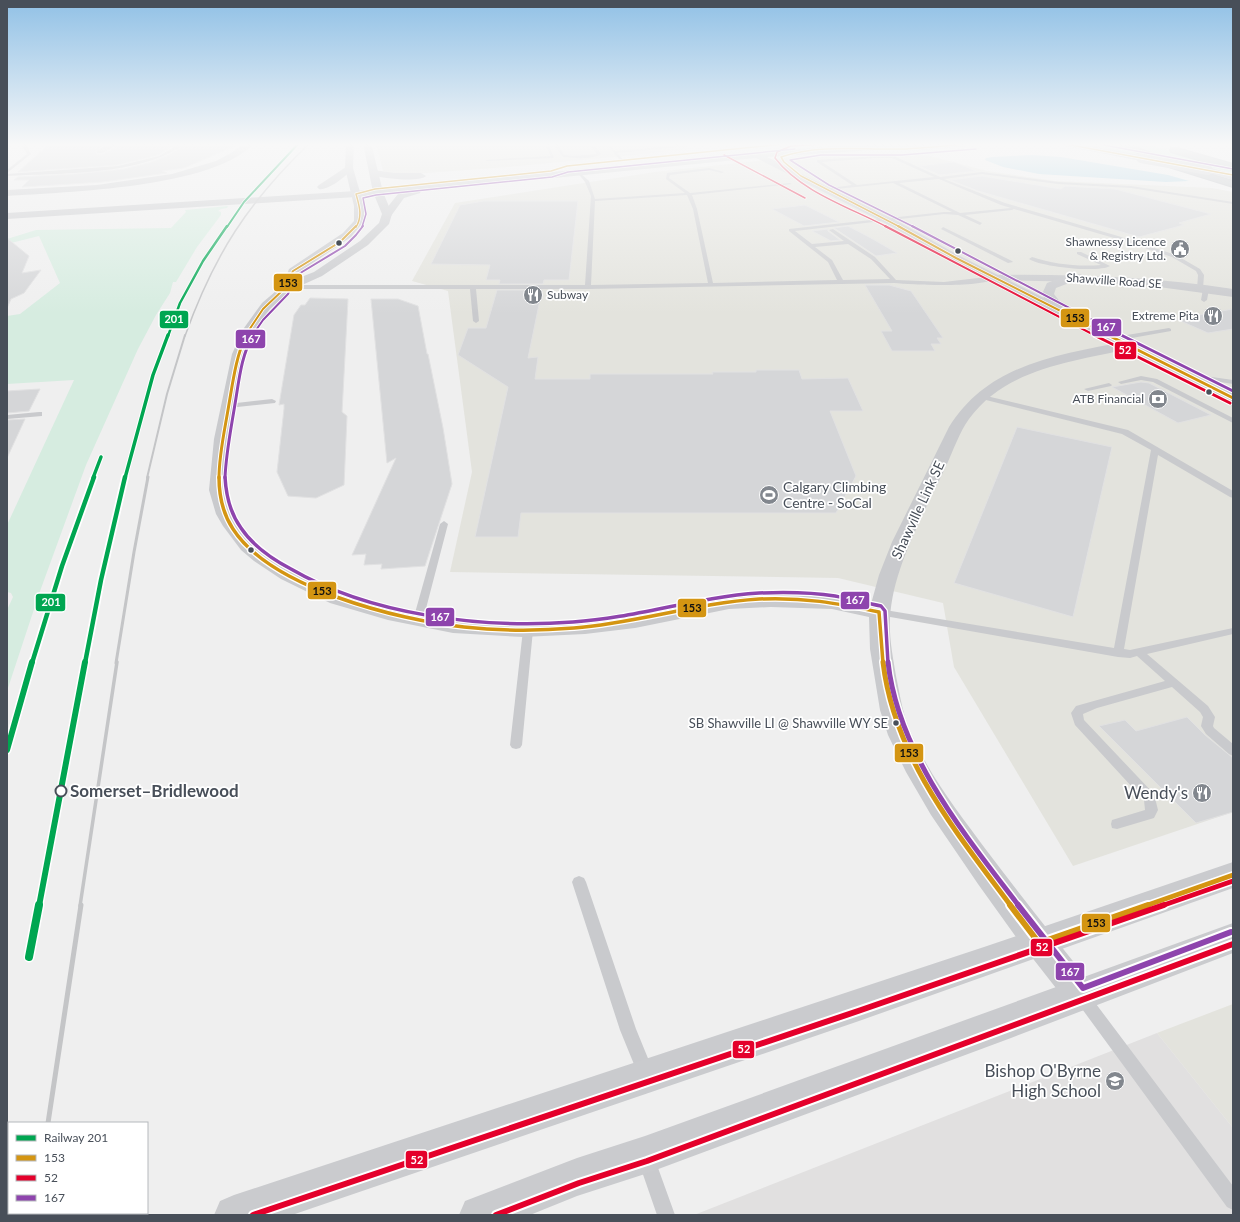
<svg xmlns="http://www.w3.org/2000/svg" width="1240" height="1222" viewBox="0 0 1240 1222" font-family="Lato,sans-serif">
	<rect width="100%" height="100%" fill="#efefef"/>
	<path fill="#e3e3dd" d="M376,143H688L687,149L624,156L508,167L413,174H393L383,171Z
		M892,153L930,156L987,171L1055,181L1212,188L1233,192V812L1073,866L954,667L943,603L838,578L450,572L472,472L448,291L412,281L455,203L655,172L803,156Z
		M1233,1004V1128L1157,1033Z"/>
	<path fill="#e1e0e0" d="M1157,1033L1233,1128V1215H694Z"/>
	<path fill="#d6ece0" d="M1084,143H1112L1147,157L1105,149Z
		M1123,143H1143L1233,169V173L1202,165L1164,160Z
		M228,206L227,208L221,209L218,211L221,212V215L197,247L176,282H173L170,293L156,315L138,349L86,465L39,594L7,691V610L13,597L11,593L7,592V525L74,380L7,384V316L20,314L60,283L39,236L7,244V239L36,230L171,228L186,212L185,210Z"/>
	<path fill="#afd4e4" d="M1032,155L1061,157L1168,175L1189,181L1166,182L1039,174L1003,167L985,160L986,158L992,157Z"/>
	<path fill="#d5d6d8" stroke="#e1e1e2" d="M137,143H178L158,155L118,165L18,172L47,146H102L95,152L97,154H103L118,146H132Z
		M187,143H242L184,168L162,171L167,173L103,182L22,187L29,180H14L18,177L75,174L124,169L148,163L169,155Z
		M954,162L976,171L940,175L919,166Z
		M982,176L1061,189L1065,186L1115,189L1211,214L1179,223L1184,225L1139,237L978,191L950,180Z
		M484,201H578L569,280H544L543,284H499L500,280H486L490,265L431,264L460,205Z
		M805,205L839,222L804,226L772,209Z
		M848,226L871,238L897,253L876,256L834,228Z
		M828,229V231L840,240L831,241L812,231Z
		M7,238L29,256L22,273L41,270L24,293L11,299L7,308Z
		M865,285H889L911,291L943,338H937L941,344H931L935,351H892L881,331H892Z
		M497,290H542L528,358L538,357L535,379H590V374H713L712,372H756V370H799L802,379L848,378L863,411H830L856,476L836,513H521L518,537H475L508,387L458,355L468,328H486Z
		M310,298L348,299L342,412L347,416L344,485L316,498L288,496L277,472L284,409V404L279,405L294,315L301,305H305Z
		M371,299H398L418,306L427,354H428L443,428L452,484L425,566L381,569L382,564L364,565L366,554L352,555L396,458L387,463Z
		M1233,309V329L1208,333L1176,319Z
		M1141,382L1149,383L1211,415L1178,423L1112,387Z
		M40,389L29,411L7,413V391Z
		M25,419L7,458V420Z
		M1017,427L1112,447L1073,617L954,583Z
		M1187,717L1205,735L1233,758V812L1196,823L1099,726L1125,720L1136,731Z"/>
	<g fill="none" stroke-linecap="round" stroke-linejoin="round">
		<g stroke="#b5b8bd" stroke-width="2">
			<path id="highway" d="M1115,143H1126L1178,164L1233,181V187L1172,168Z
				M1171,148H1177L1233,164V170L1171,152L1170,150Z"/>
		</g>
		<path fill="#c9cacd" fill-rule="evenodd" d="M21,143H25L31,154L7,173V170L27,154Z
			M181,143H186C143,176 59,173 7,176V174L118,166L159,156Z
			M544,143H548L554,158L487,161L485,160L551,156Z
			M553,143H557L564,155L573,156L597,154L589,143H593L601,154C592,160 574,158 563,157Z
			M605,143H609L615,151L672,146L681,143L679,146L672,148L617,153L624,161L622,162Z
			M874,156H894L940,177L982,172L1058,182L1131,186L1233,202V204L1131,188L1058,184L982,174L944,179L1005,203L1118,236L1176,255L1200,269L1204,275L1203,289L1200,291L1197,289L1198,275L1196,271L1172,257L1114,238L1014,209L1012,210L965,215L982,223L980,225L958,215L944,214L795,231L812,244L844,241L829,230L833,229L875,257L896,280L944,282L995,276L998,278C982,288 915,285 894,283L588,289H476L479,321L476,323L473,321L470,289H287L284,287L287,285H585L591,196L585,182L577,172H579L589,181L595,199L685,193L666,179L667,173L709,168L724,172L722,173L709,170L670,175L669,178L690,193L790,183L792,184L692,195L697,209L713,283L837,280L828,262L789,231V229L944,212H952L893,183L827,190L825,189L852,185L817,162V160ZM874,158H892L934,177L857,185L822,162ZM939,179L1001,205L1011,208L960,213L899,183ZM687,195L693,209L708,283L591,285L595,201ZM848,244L871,259L890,279L843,280L832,260L815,247Z
			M943,227L1012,261L1013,262L1008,263L941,229Z
			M1077,252H1081L1110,266C1098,273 1041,267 1029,259L1032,257C1054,264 1077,267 1101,265L1077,254Z
			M1206,287L1209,289L1207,300L1204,302L1201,300L1203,289Z
			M1169,328L1171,329V331L1115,341L1112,339L1115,337Z
			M1191,374L1233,380V384L1189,377V375Z
			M1141,376L1157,379L1233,418V423L1153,382L1141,380L1121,384L1118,382Z
			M1109,383L1112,385L1111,386L1088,391L1084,389Z
			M978,394L1128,430L1233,491V498L1230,497L1158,455L1124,649L1130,650L1233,628V634L1147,654L1208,706L1215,717L1213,726L1214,728L1233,744V756L1229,754L1206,734L1201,726L1203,717L1200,712L1172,687L1097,708L1083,714L1084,720L1154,794L1158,810L1154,818L1117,829L1112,828L1111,824L1112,820L1145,810L1144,800L1075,725L1071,713L1076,706L1165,681L1137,656L1130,658L1118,657L879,615L874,612L879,609L1114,648L1151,450L1122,434L978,398Z
			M272,399L276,401L275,403L228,408L224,406L228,404Z
			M39,412H42V416L7,419V415Z
			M444,521L448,524L423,620L422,622H414L413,620L440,524Z
			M528,627L533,630L522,745L520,748L516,749L512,748L510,745L523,630Z
			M579,876L584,878L586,882L636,1029L654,1073L652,1079L646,1081L640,1079L620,1030L572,882L574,878Z
			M1082,990L1087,992L1233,1186V1210L1227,1207L1077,1002L1074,997L1077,992Z
			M647,1151L653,1154L675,1215H657L638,1160L641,1154Z"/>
		<path fill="#c9cacd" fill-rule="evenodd" d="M110,143H120L103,153H97L96,151Z
			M245,143H254C215,188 65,192 7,196V190L97,185L172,174L216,161L231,153Z
			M346,143H354L353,168L364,206V221L351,237L298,273L296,279L314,272L360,241L379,223L382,214L373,192L363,143H371L383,192L392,214L389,224L368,245L322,276L291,290L270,309L256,328L246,354L230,439L227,490L234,514L255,542L268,553L295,571L344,593L391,607L453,619L523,623L585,620L635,614L729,595L771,593L832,595L871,604L879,575L892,542L949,427C989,363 1059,355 1127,341L1132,342L1134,345L1132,348C1074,362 1007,367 969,419C959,433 954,449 947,464C941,477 935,489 929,501C912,538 892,578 890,619C889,638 893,658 896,676C899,690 901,704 905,717C922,767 956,809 987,851C1021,896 1056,941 1092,984L1097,995L1092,1006L1081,1011L1070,1006L1016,937L978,884L931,815L906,772L888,735L880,710L870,649L869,617L832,609L771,607L729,609L635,628L585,634L523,637L453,633L388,620L330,603L281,579L254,561L241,550L223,526L216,514L209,490L214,439L232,354L244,328L262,303L283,285L289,269L343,233L354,221V206L345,168Z
			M995,275C1075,274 1154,277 1233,289V297L1144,285L1084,282L991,280L989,278L991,276Z"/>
		<path fill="#cacbce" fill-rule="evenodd" d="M897,143H979L975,145L922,150H919V147L767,157L899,222L960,256L1044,298L1042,294L1047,283C1058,279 1072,272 1084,275L1086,278L1084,281L1069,283L1056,288L1054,294L1064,307L1233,392V403L1227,401L952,260L891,226L756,158L421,191L420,193L404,198L391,216L387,217L382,214L398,194L403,192L356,197L7,219V213L356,191L792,149Z
			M1056,143H1073L1141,155L1145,158L1141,161L1060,145Z
			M349,165L353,168C348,175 328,191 319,189L317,187L319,185Z
			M1208,167L1233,174V180L1205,172L1204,170Z
			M374,170L394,173H421L426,176C418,183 381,178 371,175L370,173Z
			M1233,862V888L859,1021L292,1215H214L220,1201L234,1195L984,947Z
			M1233,923V953L1011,1038L645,1174L577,1196L530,1215H459L465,1201L577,1158L645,1136Z"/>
		<use href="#highway" fill="#bbbfc3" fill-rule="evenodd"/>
		<path stroke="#c4c5c7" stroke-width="1.5" d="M185,336C214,255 248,202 310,143"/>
		<path stroke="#c4c5c7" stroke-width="2" d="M147,478L167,394L185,335"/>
		<path stroke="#c4c5c7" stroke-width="3" d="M116,663L134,552L148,477"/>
		<path stroke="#c4c5c7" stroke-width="3.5" d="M80,906L117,662"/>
		<path stroke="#c4c5c7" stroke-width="5" d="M48,1123L81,905
			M35,1213V1215"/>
		<path stroke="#cacbce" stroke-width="10" d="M1141,158L1208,170"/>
		<g stroke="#fff" stroke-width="3">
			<path id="bus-1-far5" d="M1060,143L1233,175
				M356,227C363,216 359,205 356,194L375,189L551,171L567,166L794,143
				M900,227L801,176L784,162L781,157C821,144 861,150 902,149C926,148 951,145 975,143"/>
		</g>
		<g stroke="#fff" stroke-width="3.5">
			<path id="bus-1-far4" d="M898,226L956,258L1110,336
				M245,336L263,309L284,289L293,271L340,242L356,226"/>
		</g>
		<g stroke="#fff" stroke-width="5">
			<path id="bus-1-far3" d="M1108,335L1233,398
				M219,478C219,453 225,429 229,404C233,381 236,357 246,335"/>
		</g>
		<g stroke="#fff" stroke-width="6">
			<path id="bus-1-far2" d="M219,477C219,495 223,514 233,529C271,588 398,620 464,627C501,631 538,631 574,628C637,623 696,603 759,599C804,597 836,603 879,612
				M879,612L883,663"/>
		</g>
		<g stroke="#fff" stroke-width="8">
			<path id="bus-1-far1" d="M883,662C894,757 956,832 1011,906
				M1145,906L1233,875"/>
		</g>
		<g stroke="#fff" stroke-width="10">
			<path id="bus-1" d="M1010,905L1039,943L1148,905"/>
		</g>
		<g stroke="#fff" stroke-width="3">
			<path id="bus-2-far4" d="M840,143L791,146L777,152L775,158C801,192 849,207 887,227
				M724,155L805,198"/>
		</g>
		<g stroke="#fff" stroke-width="3.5">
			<path id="bus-2-far3" d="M885,226L1096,336"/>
		</g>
		<g stroke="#fff" stroke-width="5">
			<path id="bus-2-far2" d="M1094,335L1230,403"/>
		</g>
		<g stroke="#fff" stroke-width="8">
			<path id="bus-2-far1" d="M1161,906L1233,881"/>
		</g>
		<g stroke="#fff" stroke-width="10">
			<path id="bus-2" d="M253,1215L861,1010L1164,905
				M496,1215L579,1183L647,1161L1233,944"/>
		</g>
		<g stroke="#fff" stroke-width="3">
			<path id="bus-3-far5" d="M1093,143L1233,169
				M362,227L366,214L363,198L376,195L552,177L568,172L795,149
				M914,227L829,185L790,160L821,155H902L976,149"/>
		</g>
		<g stroke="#fff" stroke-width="3.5">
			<path id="bus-3-far4" d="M912,226L1123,336
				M252,336L263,320L288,294L297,275L345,246L356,235L363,226"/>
		</g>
		<g stroke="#fff" stroke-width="5">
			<path id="bus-3-far3" d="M1121,335L1233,391
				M225,478C226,453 231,429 235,404C239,381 241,356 253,335"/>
		</g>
		<g stroke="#fff" stroke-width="6">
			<path id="bus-3-far2" d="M225,477C226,495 230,513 241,528C253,546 272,559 291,569C370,615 482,629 573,622C636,618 696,597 759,593C784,592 810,592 835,596C850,599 866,603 881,606L885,611L888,663"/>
		</g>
		<g stroke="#fff" stroke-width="8">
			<path id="bus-3-far1" d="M888,662C898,754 965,835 1019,906"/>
		</g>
		<g stroke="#fff" stroke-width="10">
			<path id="bus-3" d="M1018,905L1083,988L1231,932"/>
		</g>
		<use href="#bus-1-far5" stroke="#d49512" stroke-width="1.5"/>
		<use href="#bus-1-far4" stroke="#d49512" stroke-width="2"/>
		<use href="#bus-1-far3" stroke="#d49512" stroke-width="3"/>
		<use href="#bus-1-far2" stroke="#d49512" stroke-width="3.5"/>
		<use href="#bus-1-far1" stroke="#d49512" stroke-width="5"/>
		<use href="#bus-1" stroke="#d49512" stroke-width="6"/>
		<use href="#bus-2-far4" stroke="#e4002b" stroke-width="1.5"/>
		<use href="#bus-2-far3" stroke="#e4002b" stroke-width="2"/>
		<use href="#bus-2-far2" stroke="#e4002b" stroke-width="3"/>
		<use href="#bus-2-far1" stroke="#e4002b" stroke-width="5"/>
		<use href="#bus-2" stroke="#e4002b" stroke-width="6"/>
		<use href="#bus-3-far5" stroke="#8e44ad" stroke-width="1.5"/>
		<use href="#bus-3-far4" stroke="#8e44ad" stroke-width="2"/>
		<use href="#bus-3-far3" stroke="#8e44ad" stroke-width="3"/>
		<use href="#bus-3-far2" stroke="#8e44ad" stroke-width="3.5"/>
		<use href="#bus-3-far1" stroke="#8e44ad" stroke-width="5"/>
		<use href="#bus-3" stroke="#8e44ad" stroke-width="6"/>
		<g stroke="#fff" stroke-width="3.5">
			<path id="rail-1-far5" d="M227,227L244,202L299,143"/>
		</g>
		<g stroke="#fff" stroke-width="4">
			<path id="rail-1-far4" d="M168,336L180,303L203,261L227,226"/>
		</g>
		<g stroke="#fff" stroke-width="5.5">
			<path id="rail-1-far3" d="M93,478L101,457
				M125,478L153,375L168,335"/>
		</g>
		<g stroke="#fff" stroke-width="8">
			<path id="rail-1-far2" d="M32,663L62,566L94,477
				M85,663L101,580L125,477"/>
		</g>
		<g stroke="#fff" stroke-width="9">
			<path id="rail-1-far1" d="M7,750L32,662
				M39,906L85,662"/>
		</g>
		<g stroke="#fff" stroke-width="11">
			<path id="rail-1" d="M29,957L39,905"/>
		</g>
		<use href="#rail-1-far5" stroke="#00a651" stroke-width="2"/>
		<use href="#rail-1-far4" stroke="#00a651" stroke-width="2.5"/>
		<use href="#rail-1-far3" stroke="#00a651" stroke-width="3.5"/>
		<use href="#rail-1-far2" stroke="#00a651" stroke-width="4.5"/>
		<use href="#rail-1-far1" stroke="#00a651" stroke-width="6"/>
		<use href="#rail-1" stroke="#00a651" stroke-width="8"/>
	</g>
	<linearGradient id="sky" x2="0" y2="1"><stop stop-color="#91c1e6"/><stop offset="0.46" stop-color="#f8f8f8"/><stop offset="1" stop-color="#f8f8f8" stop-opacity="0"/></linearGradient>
	<rect width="1240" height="314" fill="url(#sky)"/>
	<defs>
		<g id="civic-disc" transform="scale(1)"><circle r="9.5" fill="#82878e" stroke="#fff"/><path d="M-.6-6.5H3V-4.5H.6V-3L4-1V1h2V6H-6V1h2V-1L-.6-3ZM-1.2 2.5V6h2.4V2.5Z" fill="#fff"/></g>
		<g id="restaurant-disc" transform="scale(1)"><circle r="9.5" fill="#82878e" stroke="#fff"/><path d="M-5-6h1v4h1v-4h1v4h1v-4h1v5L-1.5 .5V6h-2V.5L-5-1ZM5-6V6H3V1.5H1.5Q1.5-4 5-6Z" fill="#fff"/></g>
		<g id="bank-disc" transform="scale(1)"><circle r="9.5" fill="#82878e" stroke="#fff"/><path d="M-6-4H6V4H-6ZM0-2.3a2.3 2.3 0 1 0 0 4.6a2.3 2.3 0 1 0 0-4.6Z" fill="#fff"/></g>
		<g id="stadium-disc" transform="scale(1)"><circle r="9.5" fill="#82878e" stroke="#fff"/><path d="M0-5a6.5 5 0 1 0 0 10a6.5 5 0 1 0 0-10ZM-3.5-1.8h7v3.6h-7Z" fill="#fff"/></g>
		<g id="school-disc" transform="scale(1)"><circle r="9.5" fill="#82878e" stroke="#fff"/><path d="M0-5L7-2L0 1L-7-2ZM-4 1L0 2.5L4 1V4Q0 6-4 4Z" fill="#fff"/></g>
	</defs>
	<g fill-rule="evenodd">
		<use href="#civic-disc" x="1180" y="249"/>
		<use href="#restaurant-disc" x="533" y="295"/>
		<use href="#restaurant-disc" x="1213" y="316"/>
		<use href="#bank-disc" x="1158" y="399"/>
		<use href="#stadium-disc" x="769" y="495"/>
		<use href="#restaurant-disc" x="1202" y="793"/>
		<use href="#school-disc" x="1115" y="1081"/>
	</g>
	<g fill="#484f59" stroke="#fff" stroke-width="1.5">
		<circle cx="339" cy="243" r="3.5"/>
		<circle cx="958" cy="251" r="3.5"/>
		<circle cx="1209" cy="392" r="3.5"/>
		<circle cx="251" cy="550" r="3.5"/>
		<circle cx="896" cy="723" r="3.5"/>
	</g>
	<circle fill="#fff" stroke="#484f59" stroke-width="2" cx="61" cy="791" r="5.5"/>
	<g text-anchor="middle" stroke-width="3.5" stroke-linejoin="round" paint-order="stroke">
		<g font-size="12" fill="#484f59" stroke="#fff" text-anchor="end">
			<text x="1166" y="246">Shawnessy Licence<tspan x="1166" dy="14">&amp; Registry Ltd.</tspan></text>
			<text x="547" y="299" text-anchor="start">Subway</text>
			<text x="1199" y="320">Extreme Pita</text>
			<text x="1144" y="403">ATB Financial</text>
		</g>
		<g font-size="12" fill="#484f59" stroke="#fff">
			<text transform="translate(1114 281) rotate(4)" y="4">Shawville Road SE</text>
		</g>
		<g font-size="13" fill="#484f59" stroke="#fff" text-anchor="end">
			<text x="888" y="728">SB Shawville LI @ Shawville WY SE</text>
		</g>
		<g font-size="14" fill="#484f59" stroke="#fff" text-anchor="start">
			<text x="783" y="492">Calgary Climbing<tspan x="783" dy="16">Centre - SoCal</tspan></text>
		</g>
		<g font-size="14" fill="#484f59" stroke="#fff">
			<text transform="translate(918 510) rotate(-65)" y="5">Shawville Link SE</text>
		</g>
		<g font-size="17" font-weight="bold" fill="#484f59" stroke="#fff" text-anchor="start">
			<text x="70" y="797">Somerset–Bridlewood</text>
		</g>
		<g font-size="17" fill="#484f59" stroke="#fff" text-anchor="end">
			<text x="1188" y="799">Wendy's</text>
			<text x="1101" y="1077">Bishop O'Byrne<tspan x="1101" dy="20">High School</tspan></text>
		</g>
	</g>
	<g stroke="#fff" stroke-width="1.5">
		<rect x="273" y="273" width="30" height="19" rx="4" fill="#d49512"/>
		<rect x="1060" y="308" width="30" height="20" rx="4" fill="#d49512"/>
		<rect x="159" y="310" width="30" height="19" rx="4" fill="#00a651"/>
		<rect x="1091" y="318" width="31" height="19" rx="4" fill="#8e44ad"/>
		<rect x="235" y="329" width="31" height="20" rx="4" fill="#8e44ad"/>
		<rect x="1114" y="341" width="23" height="19" rx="4" fill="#e4002b"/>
		<rect x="307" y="581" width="30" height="19" rx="4" fill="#d49512"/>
		<rect x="840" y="591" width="30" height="19" rx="4" fill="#8e44ad"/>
		<rect x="35" y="593" width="31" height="19" rx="4" fill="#00a651"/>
		<rect x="677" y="598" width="30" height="20" rx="4" fill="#d49512"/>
		<rect x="425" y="607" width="30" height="20" rx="4" fill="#8e44ad"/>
		<rect x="894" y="743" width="30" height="20" rx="4" fill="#d49512"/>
		<rect x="1081" y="913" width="30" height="20" rx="4" fill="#d49512"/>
		<rect x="1030" y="938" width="23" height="19" rx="4" fill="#e4002b"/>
		<rect x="1055" y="962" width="30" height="19" rx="4" fill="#8e44ad"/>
		<rect x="732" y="1040" width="23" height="19" rx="4" fill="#e4002b"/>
		<rect x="405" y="1150" width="23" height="19" rx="4" fill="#e4002b"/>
	</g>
	<g font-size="11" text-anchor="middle" font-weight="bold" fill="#fff">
		<text x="174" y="323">201</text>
		<text x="1106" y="331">167</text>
		<text x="251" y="343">167</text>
		<text x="1125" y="354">52</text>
		<text x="855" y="604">167</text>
		<text x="51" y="606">201</text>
		<text x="440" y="621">167</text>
		<text x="1042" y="951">52</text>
		<text x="1070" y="976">167</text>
		<text x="744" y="1053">52</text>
		<text x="417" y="1164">52</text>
	</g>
	<g font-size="11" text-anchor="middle" font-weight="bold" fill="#111">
		<text x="288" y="287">153</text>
		<text x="1075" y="322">153</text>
		<text x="322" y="595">153</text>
		<text x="692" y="612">153</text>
		<text x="909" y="757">153</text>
		<text x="1096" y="927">153</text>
	</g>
	<rect width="1240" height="1222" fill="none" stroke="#484f59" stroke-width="16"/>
	<rect x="8" y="1122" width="140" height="92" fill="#ffffff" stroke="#b6b9bd"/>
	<rect x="16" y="1135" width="20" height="6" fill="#00a651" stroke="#b6b9bd"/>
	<text x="44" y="1142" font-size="12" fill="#484f59">Railway 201</text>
	<rect x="16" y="1155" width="20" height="6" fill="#d49512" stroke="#b6b9bd"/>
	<text x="44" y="1162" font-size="12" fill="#484f59">153</text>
	<rect x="16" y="1175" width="20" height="6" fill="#e4002b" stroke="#b6b9bd"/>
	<text x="44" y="1182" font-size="12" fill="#484f59">52</text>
	<rect x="16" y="1195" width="20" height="6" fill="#8e44ad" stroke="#b6b9bd"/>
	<text x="44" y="1202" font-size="12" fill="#484f59">167</text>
</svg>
